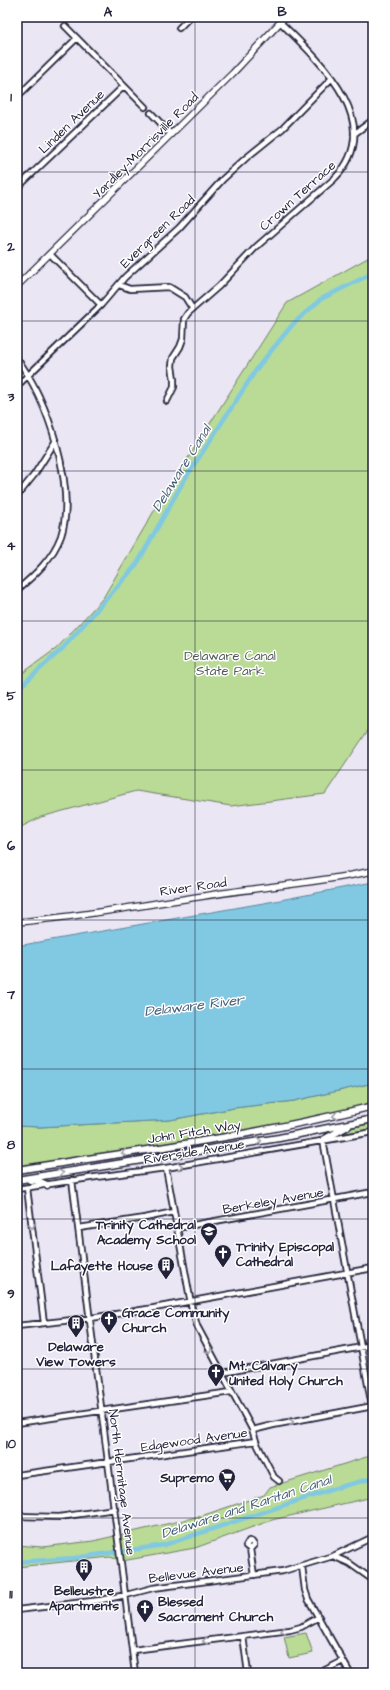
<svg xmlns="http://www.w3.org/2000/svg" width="390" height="1690" viewBox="0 0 390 1690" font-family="'Architects Daughter',sans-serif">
	<rect width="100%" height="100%" fill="#ebe6f4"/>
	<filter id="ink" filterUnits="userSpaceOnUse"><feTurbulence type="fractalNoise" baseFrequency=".025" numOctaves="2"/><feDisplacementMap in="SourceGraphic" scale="8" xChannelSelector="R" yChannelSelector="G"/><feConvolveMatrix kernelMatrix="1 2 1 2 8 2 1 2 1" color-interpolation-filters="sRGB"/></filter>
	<g filter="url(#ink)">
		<path fill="#b9db95" stroke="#6e7e68" d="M373,255V723L325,794L231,806L136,791L41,817L17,829V677L57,648L103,598L154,511L287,303Z
			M373,1083V1107L317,1120L17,1171V1126L40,1127L170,1120L234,1108L294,1101Z
			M373,1123V1129L337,1134L355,1127Z
			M373,1455V1497L272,1520L195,1548L122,1561L110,1557L17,1567V1545L42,1547L93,1541L201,1516L264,1495L270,1487Z
			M306,1633L313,1653L289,1658L284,1637Z"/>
		<path fill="#81c9e2" stroke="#5b869f" d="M373,882V1083L294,1101L234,1108L170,1120L40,1127L17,1126V946L275,901Z"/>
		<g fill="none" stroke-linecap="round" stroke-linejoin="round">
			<path stroke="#81c9e2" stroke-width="4.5" d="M17,687L21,686L63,648L137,564L183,482L258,367L293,324L321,299L373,273
				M125,1551L164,1545L336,1488L373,1478
				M17,1562L75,1558L116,1552"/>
			<g stroke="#22223b" stroke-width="8">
				<path id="minor" d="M65,26L145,107
					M179,28L190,17
					M17,97L77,38
					M151,113L171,134
					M354,134L373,120
					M17,188L124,86
					M50,254L101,305
					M119,285L130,289L169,287L185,297L192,308
					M17,359C47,397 77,488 61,536C53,558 35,575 17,590
					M17,386L101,305L125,277L179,228L223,179L246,158L282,129L332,78
					M167,401L174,387V379L172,366L173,358L180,347L183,339L184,319L188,313L219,286L256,247L334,179C389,124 319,60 280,22
					M17,496L34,475L55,442
					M323,1140L373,1412
					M166,1168L192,1309L197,1326L252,1429L257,1444L274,1477L279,1481
					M72,1180L135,1673
					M27,1188L44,1323
					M17,1189L96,1177L166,1168L373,1132
					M79,1228L145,1218L174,1212
					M177,1228L373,1192
					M17,1326L91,1318L154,1308L373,1268
					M222,1373L373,1345
					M17,1423L231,1392
					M253,1430L273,1425L373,1406
					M17,1475L256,1441
					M17,1516L59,1517L115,1509
					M250,1549L254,1545L252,1542L249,1541L246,1546L250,1549L254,1575
					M333,1556L349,1563L373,1580
					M302,1566L305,1590L308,1599L350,1673
					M17,1610L101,1600L126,1595L153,1588L283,1571L333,1556L373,1537
					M243,1636L248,1673
					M133,1650L290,1630L301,1627L319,1617
					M319,1673L343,1661"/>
			</g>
			<g stroke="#22223b" stroke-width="8">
				<path id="major" d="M17,286L233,73L285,17
					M17,922C80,917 142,905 204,896C260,887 317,883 373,871"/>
			</g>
			<g stroke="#22223b" stroke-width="9">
				<path id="highway" d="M323,1140L348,1126
					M17,1170C136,1151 256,1136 373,1106
					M17,1180L279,1138L373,1119
					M30,1180L38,1181L47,1185"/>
			</g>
			<use href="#minor" stroke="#fff" stroke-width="4.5"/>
			<use href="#major" stroke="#fff" stroke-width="5.5"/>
			<use href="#highway" stroke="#fff" stroke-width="6"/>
		</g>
		<defs><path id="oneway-chevron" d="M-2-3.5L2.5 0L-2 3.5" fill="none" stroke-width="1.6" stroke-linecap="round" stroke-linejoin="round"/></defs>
		<g stroke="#9c9ca7">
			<use href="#oneway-chevron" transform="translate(335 1116) rotate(167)"/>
			<use href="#oneway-chevron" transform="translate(259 1141) rotate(-9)"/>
			<use href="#oneway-chevron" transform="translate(124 1153) rotate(171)"/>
			<use href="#oneway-chevron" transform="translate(180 1166) rotate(-9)"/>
			<use href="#oneway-chevron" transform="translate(61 1173) rotate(-10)"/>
			<use href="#oneway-chevron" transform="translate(32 1226) rotate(83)"/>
			<use href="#oneway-chevron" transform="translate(209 1351) rotate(61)"/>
			<use href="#oneway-chevron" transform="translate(291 1422) rotate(-10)"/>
			<use href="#oneway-chevron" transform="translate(283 1631) rotate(173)"/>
			<use href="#oneway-chevron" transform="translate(205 1641) rotate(173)"/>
		</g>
	</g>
	<path fill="none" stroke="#22223b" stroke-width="1" stroke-opacity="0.55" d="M195,17V1673M17,172H373M17,321H373M17,471H373M17,621H373M17,770H373M17,920H373M17,1069H373M17,1219H373M17,1369H373M17,1518H373"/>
	<defs>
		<g id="school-pin" transform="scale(0.9)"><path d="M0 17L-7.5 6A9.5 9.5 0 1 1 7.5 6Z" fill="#22223b" stroke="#fff"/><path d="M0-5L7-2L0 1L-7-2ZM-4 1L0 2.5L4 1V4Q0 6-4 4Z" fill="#fff"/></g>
		<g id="church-pin" transform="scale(0.9)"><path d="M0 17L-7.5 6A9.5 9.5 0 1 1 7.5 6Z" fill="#22223b" stroke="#fff"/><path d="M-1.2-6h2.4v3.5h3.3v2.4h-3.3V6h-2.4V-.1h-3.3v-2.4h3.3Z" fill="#fff"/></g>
		<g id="building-pin" transform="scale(0.9)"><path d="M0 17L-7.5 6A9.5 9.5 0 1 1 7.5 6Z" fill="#22223b" stroke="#fff"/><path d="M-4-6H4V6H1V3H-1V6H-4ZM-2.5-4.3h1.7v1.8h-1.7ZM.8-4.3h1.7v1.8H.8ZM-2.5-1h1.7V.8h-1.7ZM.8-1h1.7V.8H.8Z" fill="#fff"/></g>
		<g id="supermarket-pin" transform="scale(0.9)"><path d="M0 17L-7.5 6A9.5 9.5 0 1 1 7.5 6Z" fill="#22223b" stroke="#fff"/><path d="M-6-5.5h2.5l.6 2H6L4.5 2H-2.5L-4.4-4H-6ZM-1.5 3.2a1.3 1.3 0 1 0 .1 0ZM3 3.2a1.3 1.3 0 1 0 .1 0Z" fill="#fff"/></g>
	</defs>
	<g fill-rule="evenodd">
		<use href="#school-pin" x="209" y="1231"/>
		<use href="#church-pin" x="223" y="1253"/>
		<use href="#building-pin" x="166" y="1265"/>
		<use href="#church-pin" x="109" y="1319"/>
		<use href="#building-pin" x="76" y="1323"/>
		<use href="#church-pin" x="216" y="1372"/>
		<use href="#supermarket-pin" x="227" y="1477"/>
		<use href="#building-pin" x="84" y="1567"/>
		<use href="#church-pin" x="145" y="1608"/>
	</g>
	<g text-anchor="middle" stroke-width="3" stroke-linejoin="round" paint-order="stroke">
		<g font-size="13" fill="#22223b" stroke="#fff">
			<text transform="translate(71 121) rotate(-44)" y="5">Linden Avenue</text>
			<text transform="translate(145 145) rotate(-45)" y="5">Yardley-Morrisville Road</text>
			<text transform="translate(297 195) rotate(-42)" y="5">Crown Terrace</text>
			<text transform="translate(157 231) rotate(-44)" y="5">Evergreen Road</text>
			<text transform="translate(193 886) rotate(-8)" y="5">River Road</text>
			<text transform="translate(194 1131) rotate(-9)" y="5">John Fitch Way</text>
			<text transform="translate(194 1151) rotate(-9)" y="5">Riverside Avenue</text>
			<text transform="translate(273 1200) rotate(-10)" y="5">Berkeley Avenue</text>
			<text transform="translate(194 1439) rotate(-8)" y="5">Edgewood Avenue</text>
			<text transform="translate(123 1482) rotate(83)" y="5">North Hermitage Avenue</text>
			<text transform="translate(196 1572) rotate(-7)" y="5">Bellevue Avenue</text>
		</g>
		<g font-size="13" fill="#4f5a56" stroke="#fff">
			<text x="230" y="660">Delaware Canal<tspan x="230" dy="15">State Park</tspan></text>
		</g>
		<g font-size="13" font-weight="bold" fill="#22223b" stroke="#fff" text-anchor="start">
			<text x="196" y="1229" text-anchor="end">Trinity Cathedral<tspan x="196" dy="15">Academy School</tspan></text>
			<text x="236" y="1251">Trinity Episcopal<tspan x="236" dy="15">Cathedral</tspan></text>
			<text x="153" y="1270" text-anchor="end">Lafayette House</text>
			<text x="122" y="1317">Grace Community<tspan x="122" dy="15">Church</tspan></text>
			<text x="76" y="1351" text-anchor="middle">Delaware<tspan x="76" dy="15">View Towers</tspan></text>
			<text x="229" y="1370">Mt. Calvary<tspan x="229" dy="15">United Holy Church</tspan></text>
			<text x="214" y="1482" text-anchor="end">Supremo</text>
			<text x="84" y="1595" text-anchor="middle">Belleustre<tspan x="84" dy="15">Apartments</tspan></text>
			<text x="158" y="1606">Blessed<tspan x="158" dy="15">Sacrament Church</tspan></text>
		</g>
		<g font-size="14" font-style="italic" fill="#435c75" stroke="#fff">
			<text transform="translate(181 468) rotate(-58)" y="5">Delaware Canal</text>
			<text transform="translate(194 1005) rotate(-7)" y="5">Delaware River</text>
			<text transform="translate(246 1506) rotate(-18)" y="5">Delaware and Raritan Canal</text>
		</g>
	</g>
	<rect width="390" height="1690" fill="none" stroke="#fff" stroke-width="44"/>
	<rect x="22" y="22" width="346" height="1646" fill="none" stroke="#22223b" stroke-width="1.5"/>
	<g font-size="13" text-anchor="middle" font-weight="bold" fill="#22223b">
		<text x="108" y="16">A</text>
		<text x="282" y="16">B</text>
		<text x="11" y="101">1</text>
		<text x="11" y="251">2</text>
		<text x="11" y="401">3</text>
		<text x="11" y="550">4</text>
		<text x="11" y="700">5</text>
		<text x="11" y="850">6</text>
		<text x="11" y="999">7</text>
		<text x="11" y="1149">8</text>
		<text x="11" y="1298">9</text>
		<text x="11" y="1448">10</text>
		<text x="11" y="1598">11</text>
	</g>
</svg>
